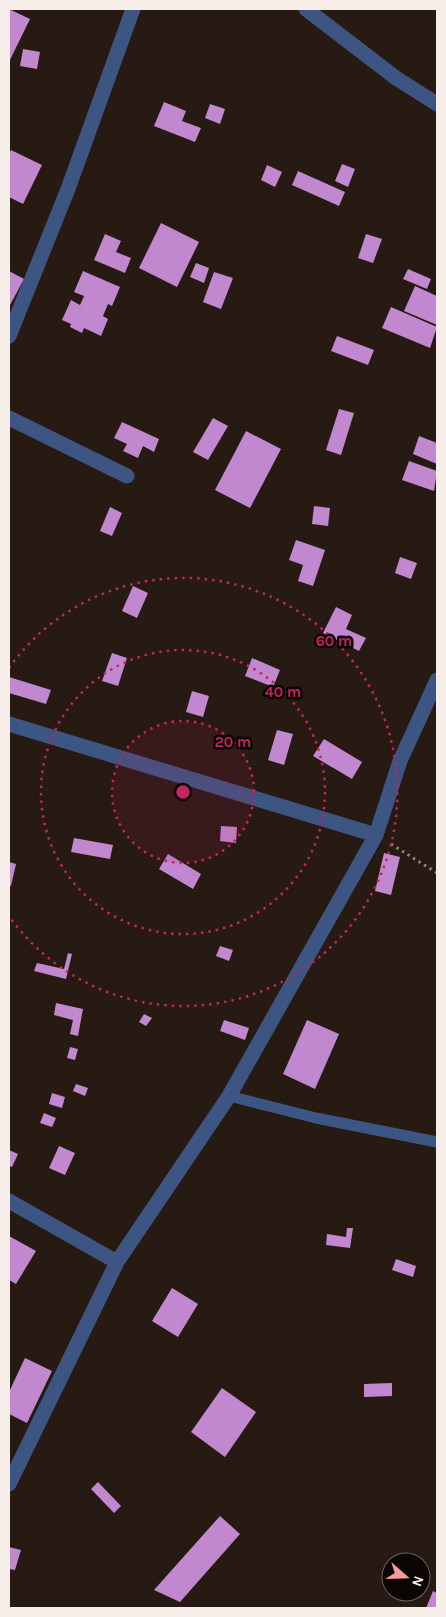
<svg xmlns="http://www.w3.org/2000/svg" width="446" height="1617" viewBox="0 0 446 1617" font-family="Karla,sans-serif">
	<rect width="100%" height="100%" fill="#261a13"/>
	<path fill="#c288cf" d="M9,9L30,19L9,62Z
		M23,49L40,52L37,69L20,66Z
		M164,102L186,111L182,121L201,128L195,142L154,126Z
		M210,104L225,109L220,124L205,118Z
		M11,150L42,165L23,204L9,197V154Z
		M342,164L355,169L348,187L335,181Z
		M267,165L282,172L275,187L261,180Z
		M298,171L345,192L339,206L292,185Z
		M161,223L199,242L177,287L139,268Z
		M105,234L121,241L116,252L131,258L125,273L94,260Z
		M366,234L382,239L373,263L358,258Z
		M196,263L209,268L204,283L190,277Z
		M408,269L431,279L427,289L403,279Z
		M9,271L24,279L9,307Z
		M83,271L120,287L112,306L108,304L103,316L108,319L101,336L84,328L82,333L70,327L71,324L62,320L71,300L80,305L84,296L74,292Z
		M214,272L233,278L221,309L203,302Z
		M415,286L437,296V325L404,311Z
		M391,307L437,327L430,348L382,328Z
		M337,336L374,350L368,365L331,351Z
		M339,409L354,413L341,455L326,450Z
		M213,418L228,426L208,460L193,452Z
		M122,422L159,439L154,452L143,446L138,458L123,451L127,444L114,438Z
		M246,431L281,449L250,508L215,490Z
		M419,436L437,443V464L413,454Z
		M409,461L437,471L434,491L402,480Z
		M314,506L330,508L328,526L312,524Z
		M110,507L122,513L112,536L100,531Z
		M296,540L325,550L313,586L298,581L303,565L289,560Z
		M400,557L417,563L411,579L395,573Z
		M133,586L148,593L137,618L122,611Z
		M336,607L352,615L346,629L366,638L359,651L323,633Z
		M112,653L127,658L118,686L102,681Z
		M252,658L280,670L273,687L245,676Z
		M9,677L51,690L46,704L9,693Z
		M192,691L209,696L203,717L186,712Z
		M277,730L293,734L284,765L268,760Z
		M324,739L362,762L352,779L313,756Z
		M221,826L237,827L236,843L220,841Z
		M74,838L113,845L110,859L71,852Z
		M384,853L400,857L391,895L375,891Z
		M168,854L201,874L193,889L159,869Z
		M9,862L16,864L11,886L9,885Z
		M220,946L233,950L229,961L216,956Z
		M68,953L72,954L66,979L34,971L37,963L64,969Z
		M56,1003L83,1009L78,1036L70,1034L73,1020L54,1015Z
		M144,1014L152,1018L146,1026L139,1022Z
		M224,1020L249,1028L245,1040L220,1031Z
		M307,1020L339,1034L315,1089L283,1074Z
		M70,1047L78,1049L75,1060L67,1058Z
		M76,1084L88,1088L85,1096L73,1091Z
		M52,1093L65,1097L62,1108L49,1104Z
		M44,1113L56,1118L52,1127L40,1123Z
		M59,1146L75,1153L65,1175L49,1168Z
		M9,1150L18,1154L12,1167L9,1166Z
		M347,1228H353L350,1248L326,1245L327,1234L346,1237Z
		M9,1236L36,1251L16,1284L9,1280Z
		M396,1259L416,1266L413,1277L392,1270Z
		M172,1288L198,1304L178,1337L152,1321Z
		M25,1358L52,1371L27,1423L9,1414V1392Z
		M392,1383V1396L364,1397V1384Z
		M222,1388L256,1412L225,1457L191,1432Z
		M98,1482L121,1506L114,1513L91,1489Z
		M220,1516L240,1534L180,1602L154,1590Z
		M9,1547L21,1550L15,1570L9,1569Z
		M433,1591L437,1593V1608H426Z"/>
	<g fill="none" stroke-linecap="round" stroke-linejoin="round">
		<path stroke="#8b807a" stroke-width="3" stroke-dasharray="2.5 4" stroke-linecap="butt" d="M391,844L437,873"/>
		<path stroke="#3d5582" stroke-width="11" d="M229,1096L316,1118L437,1142"/>
		<path stroke="#3d5582" stroke-width="15" d="M306,9L396,78L437,104
			M9,336L68,189L133,9
			M9,418L127,476
			M9,724L376,835
			M9,1201L117,1262
			M9,1484L117,1262L229,1096L376,835L400,761L437,680"/>
	</g>
	<circle cx="183" cy="792" r="71" fill="#c52362" fill-opacity=".12"/>
	<g fill="none" stroke="#c52362" stroke-width="2.5" stroke-dasharray="2.5 5">
		<circle cx="183" cy="792" r="71"/>
		<circle cx="183" cy="792" r="142"/>
		<path d="M9 668A214 214 0 1 1 9 916"/>
	</g>
	<circle cx="183" cy="792" r="8" fill="#c52362" stroke="#0b0604" stroke-width="2.5"/>
	<g font-size="15" text-anchor="middle" font-weight="bold" fill="#c52362" stroke="#0b0604" stroke-width="5" stroke-linejoin="round" paint-order="stroke">
		<text x="334" y="646">60 m</text>
		<text x="283" y="697">40 m</text>
		<text x="233" y="747">20 m</text>
	</g>
	<rect width="446" height="1617" fill="none" stroke="#f7ede9" stroke-width="20"/>
	<g transform="translate(406 1577) rotate(110)"><circle r="24" fill="#0b0604" stroke="#696260"/>
	<path d="M0-4L9 19L0 12L-9 19Z" fill="#f59b9d"/>
	<text y="-8" font-size="14" font-weight="bold" text-anchor="middle" fill="#f7ede9">N</text>
	</g>
</svg>
